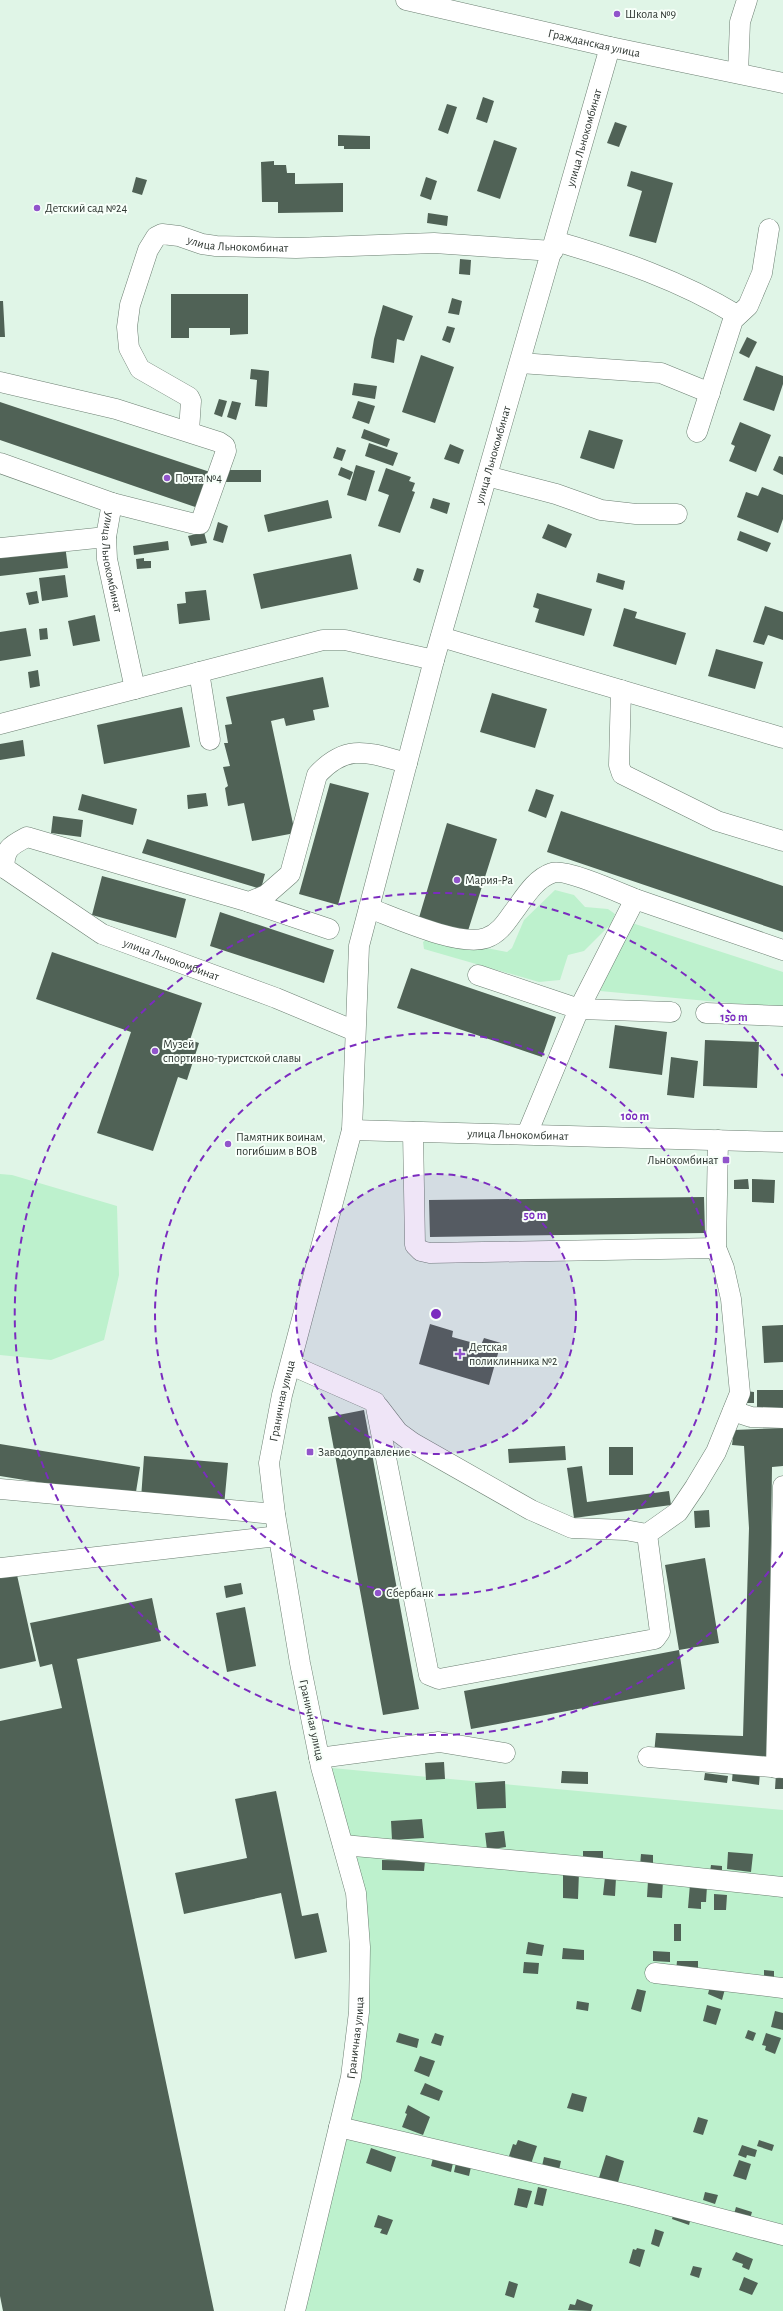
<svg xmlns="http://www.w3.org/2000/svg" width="783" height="2311" viewBox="0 0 783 2311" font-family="'Alegreya Sans',sans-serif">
	<rect width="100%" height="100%" fill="#e0f5e7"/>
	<path fill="#bdf1cd" d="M555,890L574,895L585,907L608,909L615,914L611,924L584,951L568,955L560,980L539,982L424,949L423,942L429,937L507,952L512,948L524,920Z
		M632,923L783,972V1008L600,991Z
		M0,1174L12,1175L117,1206L119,1275L104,1340L51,1360L0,1355Z
		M321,1767L783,1810V2311H295L351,2077L360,1947Z"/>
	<path fill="#506256" d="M483,97L494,101L487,123L476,119Z
		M447,104L457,107L448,134L438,130Z
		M615,122L627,126L619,147L607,143Z
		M338,135L370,136V149H344V146H338Z
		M494,140L517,148L500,199L477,191Z
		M274,161V165H286L287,173H295V184L343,183V212L278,213V202H262L261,162Z
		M631,171L673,183L656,243L629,236L642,191L627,186Z
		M136,177L147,180L142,195L132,192Z
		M426,177L437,181L431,200L420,196Z
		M428,213L448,216L447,226L427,223Z
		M460,259L471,260L470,275L459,274Z
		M171,294H248V334L230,335V328H189V338H171Z
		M452,298L462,301L459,315L448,313Z
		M0,301H3L5,337H0Z
		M383,305L413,316L404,341L397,339L394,363L371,358L374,339Z
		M447,326L455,328L450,343L442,340Z
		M747,337L757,342L749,358L739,353Z
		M421,355L454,367L435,423L402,412Z
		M756,366L783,376V384L774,411L743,400Z
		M251,369L269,371L267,407L255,406L257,380L250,379Z
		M354,383L377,386L375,399L352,395Z
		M219,399L227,401L222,417L214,414Z
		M232,401L241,403L236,420L227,417Z
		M358,401L375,406L369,424L352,418Z
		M0,402L213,473L201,509L0,440Z
		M740,422L771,435L756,472L729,461L735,446L731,444Z
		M364,429L390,439L387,447L361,438Z
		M589,430L623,440L614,469L580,458Z
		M369,443L398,453L393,466L365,456Z
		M450,444L464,450L459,464L444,459Z
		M337,447L346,450L342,461L333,458Z
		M779,456L783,457V475L773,470Z
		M356,465L375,471L366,501L347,495Z
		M341,467L353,472L350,480L338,475Z
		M386,468L411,477L409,481L415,483L412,491L415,492L400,533L378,526L389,495L378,491Z
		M227,470H261V482H226Z
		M762,487L783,495V519L778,533L737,517L746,492L758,496Z
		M433,498L450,503L447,514L430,508Z
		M328,500L332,518L268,532L264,515Z
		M218,522L228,526L223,543L213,540Z
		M548,524L572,534L566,548L542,538Z
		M740,531L771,543L767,552L737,540Z
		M204,532L207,543L191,546L188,536Z
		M168,541L169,550L134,555L133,546Z
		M65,545L68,568L0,576V558L44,553Z
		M351,554L358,589L261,609L253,574Z
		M144,558V561H151V568L137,569L136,559Z
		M417,568L424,570L420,583L413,580Z
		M598,573L625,581L623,590L596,582Z
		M65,575L68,597L42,601L39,578Z
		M206,590L210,620L179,624L177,604L186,603L185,592Z
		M37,591L39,603L29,605L26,593Z
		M537,593L592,609L584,636L535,622L539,609L533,607Z
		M765,606L783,612V640L768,635L764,645L753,642Z
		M624,608L637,612L635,618L686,633L676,665L613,646Z
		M95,615L100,641L73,646L68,621Z
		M26,628L31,656L0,661V632Z
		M47,628L48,639L40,640L39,629Z
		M716,649L763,662L755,689L708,676Z
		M38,670L40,686L30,688L28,672Z
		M323,677L329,707L313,710L315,720L286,726L284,718L271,721L295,833L252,841L244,803L228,806L225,788L228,786L223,767L230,766L224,743H228L225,725L232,724L226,697Z
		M492,693L547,709L535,748L480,732Z
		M182,707L190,747L104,764L97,725Z
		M23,740L25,756L0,760V744Z
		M330,783L369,793L338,905L299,894Z
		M536,789L554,795L546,818L528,811Z
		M206,793L208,806L188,809L187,795Z
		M82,794L137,809L133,825L78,810Z
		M561,811L783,886V932L547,852Z
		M53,816L83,820L81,837L51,833Z
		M447,823L497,839L467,934L418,921Z
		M147,839L265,874L261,889L142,853Z
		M102,876L186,899L176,938L92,915Z
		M220,912L334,950L324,983L210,946Z
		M52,952L202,1003L190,1040L199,1043L187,1080L178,1077L153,1151L97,1133L131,1032L36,999Z
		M411,968L556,1017L542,1057L397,1008Z
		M615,1025L667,1032L662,1075L609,1068Z
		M705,1040L759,1042L757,1088L703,1086Z
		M671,1057L698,1061L694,1098L667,1095Z
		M748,1179L749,1189H734V1180Z
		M752,1179L775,1180L774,1203L752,1202Z
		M704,1197L705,1233L430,1237L429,1200Z
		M430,1324L453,1331L452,1337L481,1345L484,1338L501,1343L489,1385L419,1364Z
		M783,1325V1362L764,1363L762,1326Z
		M757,1390H783V1409L757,1408Z
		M745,1391L754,1392V1403H745Z
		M364,1410L419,1709L383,1715L328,1417Z
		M783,1428V1466L772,1467L768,1762L654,1754L656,1733L743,1736L749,1528L744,1446L732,1445L734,1430Z
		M0,1444L140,1467L135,1498L0,1476Z
		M565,1446L566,1460L509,1463L508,1449Z
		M609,1447H633V1475H609Z
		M144,1456L228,1463L224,1506L141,1499Z
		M582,1466L587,1502L669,1491L671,1505L574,1518L567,1468Z
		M709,1510L710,1527L695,1528L694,1511Z
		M705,1558L719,1643L679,1650L665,1565Z
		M17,1575L36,1661L0,1669V1578Z
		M241,1583L243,1594L226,1598L224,1586Z
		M152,1598L161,1641L77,1659L214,2311H3L0,2296V1721L62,1708L52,1664L40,1667L30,1623Z
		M245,1607L256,1666L227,1672L216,1613Z
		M679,1650L685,1689L471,1729L464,1691Z
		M444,1762L445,1779L426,1780L425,1763Z
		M733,1769L760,1772L759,1785L732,1781Z
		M562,1771L588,1772V1784L561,1783Z
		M705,1773L728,1776L727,1783L704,1780Z
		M776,1773L783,1774V1789H775Z
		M505,1781L506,1808L477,1809L475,1783Z
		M276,1791L302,1916L318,1913L327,1952L295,1959L281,1893L184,1914L175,1873L247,1858L235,1799Z
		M422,1819L424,1838L392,1840L391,1821Z
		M504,1831L506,1847L487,1850L485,1833Z
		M583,1851H603V1862L583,1861Z
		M728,1852L753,1854L751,1872L727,1869Z
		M641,1854L653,1855V1867L640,1866Z
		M382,1860L425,1861L424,1871L382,1870Z
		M711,1865L722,1866V1873L710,1872Z
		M563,1872H579L578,1899L563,1898Z
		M605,1877L616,1878L615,1896L603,1895Z
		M648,1881H663L662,1898L647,1897Z
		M690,1884L707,1886L706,1902H701V1909L688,1908Z
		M714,1894L727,1895L726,1910H714Z
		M674,1924H681V1941H674Z
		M528,1942L544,1945L542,1956L526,1954Z
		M563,1948L584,1950V1960L562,1959Z
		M653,1951L670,1952V1962L653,1961Z
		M677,1961H698V1972L676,1971Z
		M524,1962L539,1963L538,1974L523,1973Z
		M764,1970L774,1971V1978L764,1977Z
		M710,1986L725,1989L722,2000L708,1994Z
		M637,1989L646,1991L641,2012L631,2009Z
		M577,2001L589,2003L588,2011L576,2009Z
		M707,2005L721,2009L716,2025L703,2021Z
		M775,2011L783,2013V2030L771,2027Z
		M748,2030L756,2033L753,2041L745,2038Z
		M399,2033L419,2039L417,2048L396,2042Z
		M435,2033L444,2036L441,2046L431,2043Z
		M766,2033L781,2038L775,2054L765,2050L766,2046L762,2045Z
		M420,2056L435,2061L429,2077L414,2071Z
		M425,2083L443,2091L439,2101L420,2094Z
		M572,2093L587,2097L583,2112L567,2108Z
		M408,2105L430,2117L423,2135L402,2127L407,2114L405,2113Z
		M698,2117L708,2120L703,2135L693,2132Z
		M518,2140L537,2146L531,2164L509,2156L513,2144L516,2145Z
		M759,2140L774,2145L772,2151L757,2146Z
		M742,2145L757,2150L755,2157L747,2155L746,2158L738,2155Z
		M371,2148L396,2157L391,2172L366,2163Z
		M606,2155L624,2161L617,2186L598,2181Z
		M544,2157L561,2161L559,2170L542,2166Z
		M433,2158L453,2163L451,2172L431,2166Z
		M739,2160L751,2164L746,2180L733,2176Z
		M456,2163L471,2167L469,2176L454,2172Z
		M538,2187L547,2189L543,2206L534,2204Z
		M518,2188L532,2191L527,2208L514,2205Z
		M705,2192L718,2195L715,2204L703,2200Z
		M736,2207L752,2212L750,2219L734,2214Z
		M674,2212L691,2218L689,2225L672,2219Z
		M378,2215L393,2220L387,2235L380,2233L382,2229L374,2227Z
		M655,2229L664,2232L659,2247L651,2244Z
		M637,2248L645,2250L640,2267L629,2263L633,2249L636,2250Z
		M736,2252L753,2259L749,2270L742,2267L743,2264L732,2260Z
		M693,2266L702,2268L699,2278L690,2275Z
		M744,2277L758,2283L752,2295L739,2290Z
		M509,2281L518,2284L514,2298L505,2295Z
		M577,2299L593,2305L591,2311L568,2310L570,2304L575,2305Z"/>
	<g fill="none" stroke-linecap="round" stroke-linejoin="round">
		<g stroke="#6c7f72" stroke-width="21">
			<g id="minor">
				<path id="s1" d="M406,0L610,47L783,83"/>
				<path d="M738,73L740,22L747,0"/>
				<path d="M555,241C618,259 681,281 737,315"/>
				<path d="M520,363L661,373L710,393"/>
				<path id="s2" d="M0,382L116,409L219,442L225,446L226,451L200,524H195L112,503L106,537L107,559L135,689"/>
				<path id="s3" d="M189,431L191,401L189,397L140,369L129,348L127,327L130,305L148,250L156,237L162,234L179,236L202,244L216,246L296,248L434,243L553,251"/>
				<path d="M697,432L733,320L748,306L762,273L769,229"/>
				<path d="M0,463L112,503"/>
				<path d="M487,476L556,494L601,510L636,514H677"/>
				<path d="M0,548L106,537"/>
				<path d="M441,637L783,738"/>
				<path d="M199,672L210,740"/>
				<path d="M621,690L619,765L622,774L717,821L783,841"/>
				<path d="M0,724L323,640H345L434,660"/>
				<path id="s4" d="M0,865L102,934L276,998L355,1031"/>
				<path d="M4,868C5,848 10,846 27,837L249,902L266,895L290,874L317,775C347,742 369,753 407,763"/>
				<path d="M249,902L329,929"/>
				<path d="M369,908C396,918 459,947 486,938C498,934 505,924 512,914C523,900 534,879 552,873C565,868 620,893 635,899"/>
				<path d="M478,975L579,1009L671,1012"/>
				<path d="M706,1013L783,1016"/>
				<path id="s5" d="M352,1130L783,1142"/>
				<path d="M413,1132L415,1245L421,1251L430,1253L716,1248"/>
				<path d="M527,1134L579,1009L635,899L783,950"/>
				<path d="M291,1365L375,1402L429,1675L439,1679L655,1639L660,1632L647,1534L678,1512L695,1487L716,1452L740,1393L731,1299L724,1268L716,1248L718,1140"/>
				<path d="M378,1406L398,1432L413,1443L531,1510L572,1528L625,1530L647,1534"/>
				<path d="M733,1411L751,1417L783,1418"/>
				<path d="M0,1489L275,1514"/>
				<path d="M0,1568L278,1536"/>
				<path d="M648,1757L783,1768"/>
				<path d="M319,1758L439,1742L505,1753"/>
				<path d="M776,1768L783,1486"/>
				<path d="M343,1845L642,1872L783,1887"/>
				<path d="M655,1973L783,1988"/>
				<path d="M339,2127L633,2196L783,2235"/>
				<path id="s6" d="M295,2311L351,2077L359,2012L360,1947L356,1893L321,1767L300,1663L275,1514L269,1463L282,1395L352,1130L359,946L434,660L610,47"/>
			</g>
		</g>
		<use href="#minor" stroke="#fff" stroke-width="20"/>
	</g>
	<circle cx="436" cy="1314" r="140" fill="#7b2cbf" fill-opacity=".12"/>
	<g fill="none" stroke="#7b2cbf" stroke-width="2" stroke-dasharray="7 5">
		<circle cx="436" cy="1314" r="140"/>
		<circle cx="436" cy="1314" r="281"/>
		<path d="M783 1552A421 421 0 1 1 783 1076"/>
	</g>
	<g fill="#9154cb" stroke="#f7fff9" stroke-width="1.5">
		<circle cx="617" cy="14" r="4"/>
		<circle cx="37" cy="208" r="4"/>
		<circle cx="167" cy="478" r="4"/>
		<circle cx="457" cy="880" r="4"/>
		<circle cx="155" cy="1051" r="4"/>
		<circle cx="228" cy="1144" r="4"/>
		<rect x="722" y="1156" width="8" height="8" rx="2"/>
		<path d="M458 1348h4v4h4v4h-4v4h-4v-4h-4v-4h4z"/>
		<rect x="306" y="1448" width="8" height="8" rx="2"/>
		<circle cx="378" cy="1593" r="4"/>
	</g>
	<g text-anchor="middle" stroke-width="4" stroke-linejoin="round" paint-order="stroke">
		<g font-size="12" fill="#2d3530" stroke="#f7fff9" text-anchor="start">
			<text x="625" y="18">Школа №9</text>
			<text x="45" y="212">Детский сад №24</text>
			<text x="175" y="482">Почта №4</text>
			<text x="465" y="884">Мария-Ра</text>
			<text x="163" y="1048">Музей<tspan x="163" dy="14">спортивно-туристской славы</tspan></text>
			<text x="236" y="1141">Памятник воинам,<tspan x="236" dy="14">погибшим в ВОВ</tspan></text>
			<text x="718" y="1164" text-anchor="end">Льнокомбинат</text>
			<text x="469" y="1351">Детская<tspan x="469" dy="14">поликлинника №2</tspan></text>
			<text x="318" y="1456">Заводоуправление</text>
			<text x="386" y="1597">Сбербанк</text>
		</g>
		<g font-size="12" fill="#2d3530" stroke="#f7fff9">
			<text dy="4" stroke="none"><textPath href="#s1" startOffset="193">Гражданская улица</textPath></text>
			<text dy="4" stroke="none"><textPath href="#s6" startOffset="2231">улица Льнокомбинат</textPath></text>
			<text dy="4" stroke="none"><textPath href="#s3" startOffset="315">улица Льнокомбинат</textPath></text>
			<text dy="4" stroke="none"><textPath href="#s6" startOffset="1901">улица Льнокомбинат</textPath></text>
			<text dy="4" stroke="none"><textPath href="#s2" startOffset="468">улица Льнокомбинат</textPath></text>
			<text dy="4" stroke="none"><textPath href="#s4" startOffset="197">улица Льнокомбинат</textPath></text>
			<text dy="4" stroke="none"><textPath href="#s5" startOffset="166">улица Льнокомбинат</textPath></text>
			<text dy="4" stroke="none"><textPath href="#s6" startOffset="928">Граничная улица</textPath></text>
			<text transform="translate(312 1720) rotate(78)" y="4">Граничная улица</text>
			<text dy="4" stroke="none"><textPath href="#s6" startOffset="280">Граничная улица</textPath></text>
		</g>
	</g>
	<circle cx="436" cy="1314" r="6" fill="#7b2cbf" stroke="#f7fff9" stroke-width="2"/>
	<g font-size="12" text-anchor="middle" font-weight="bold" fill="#7b2cbf" stroke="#f7fff9" stroke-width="4" stroke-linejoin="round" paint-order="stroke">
		<text x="734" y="1021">150 m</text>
		<text x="635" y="1120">100 m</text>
		<text x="535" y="1219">50 m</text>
	</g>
</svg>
